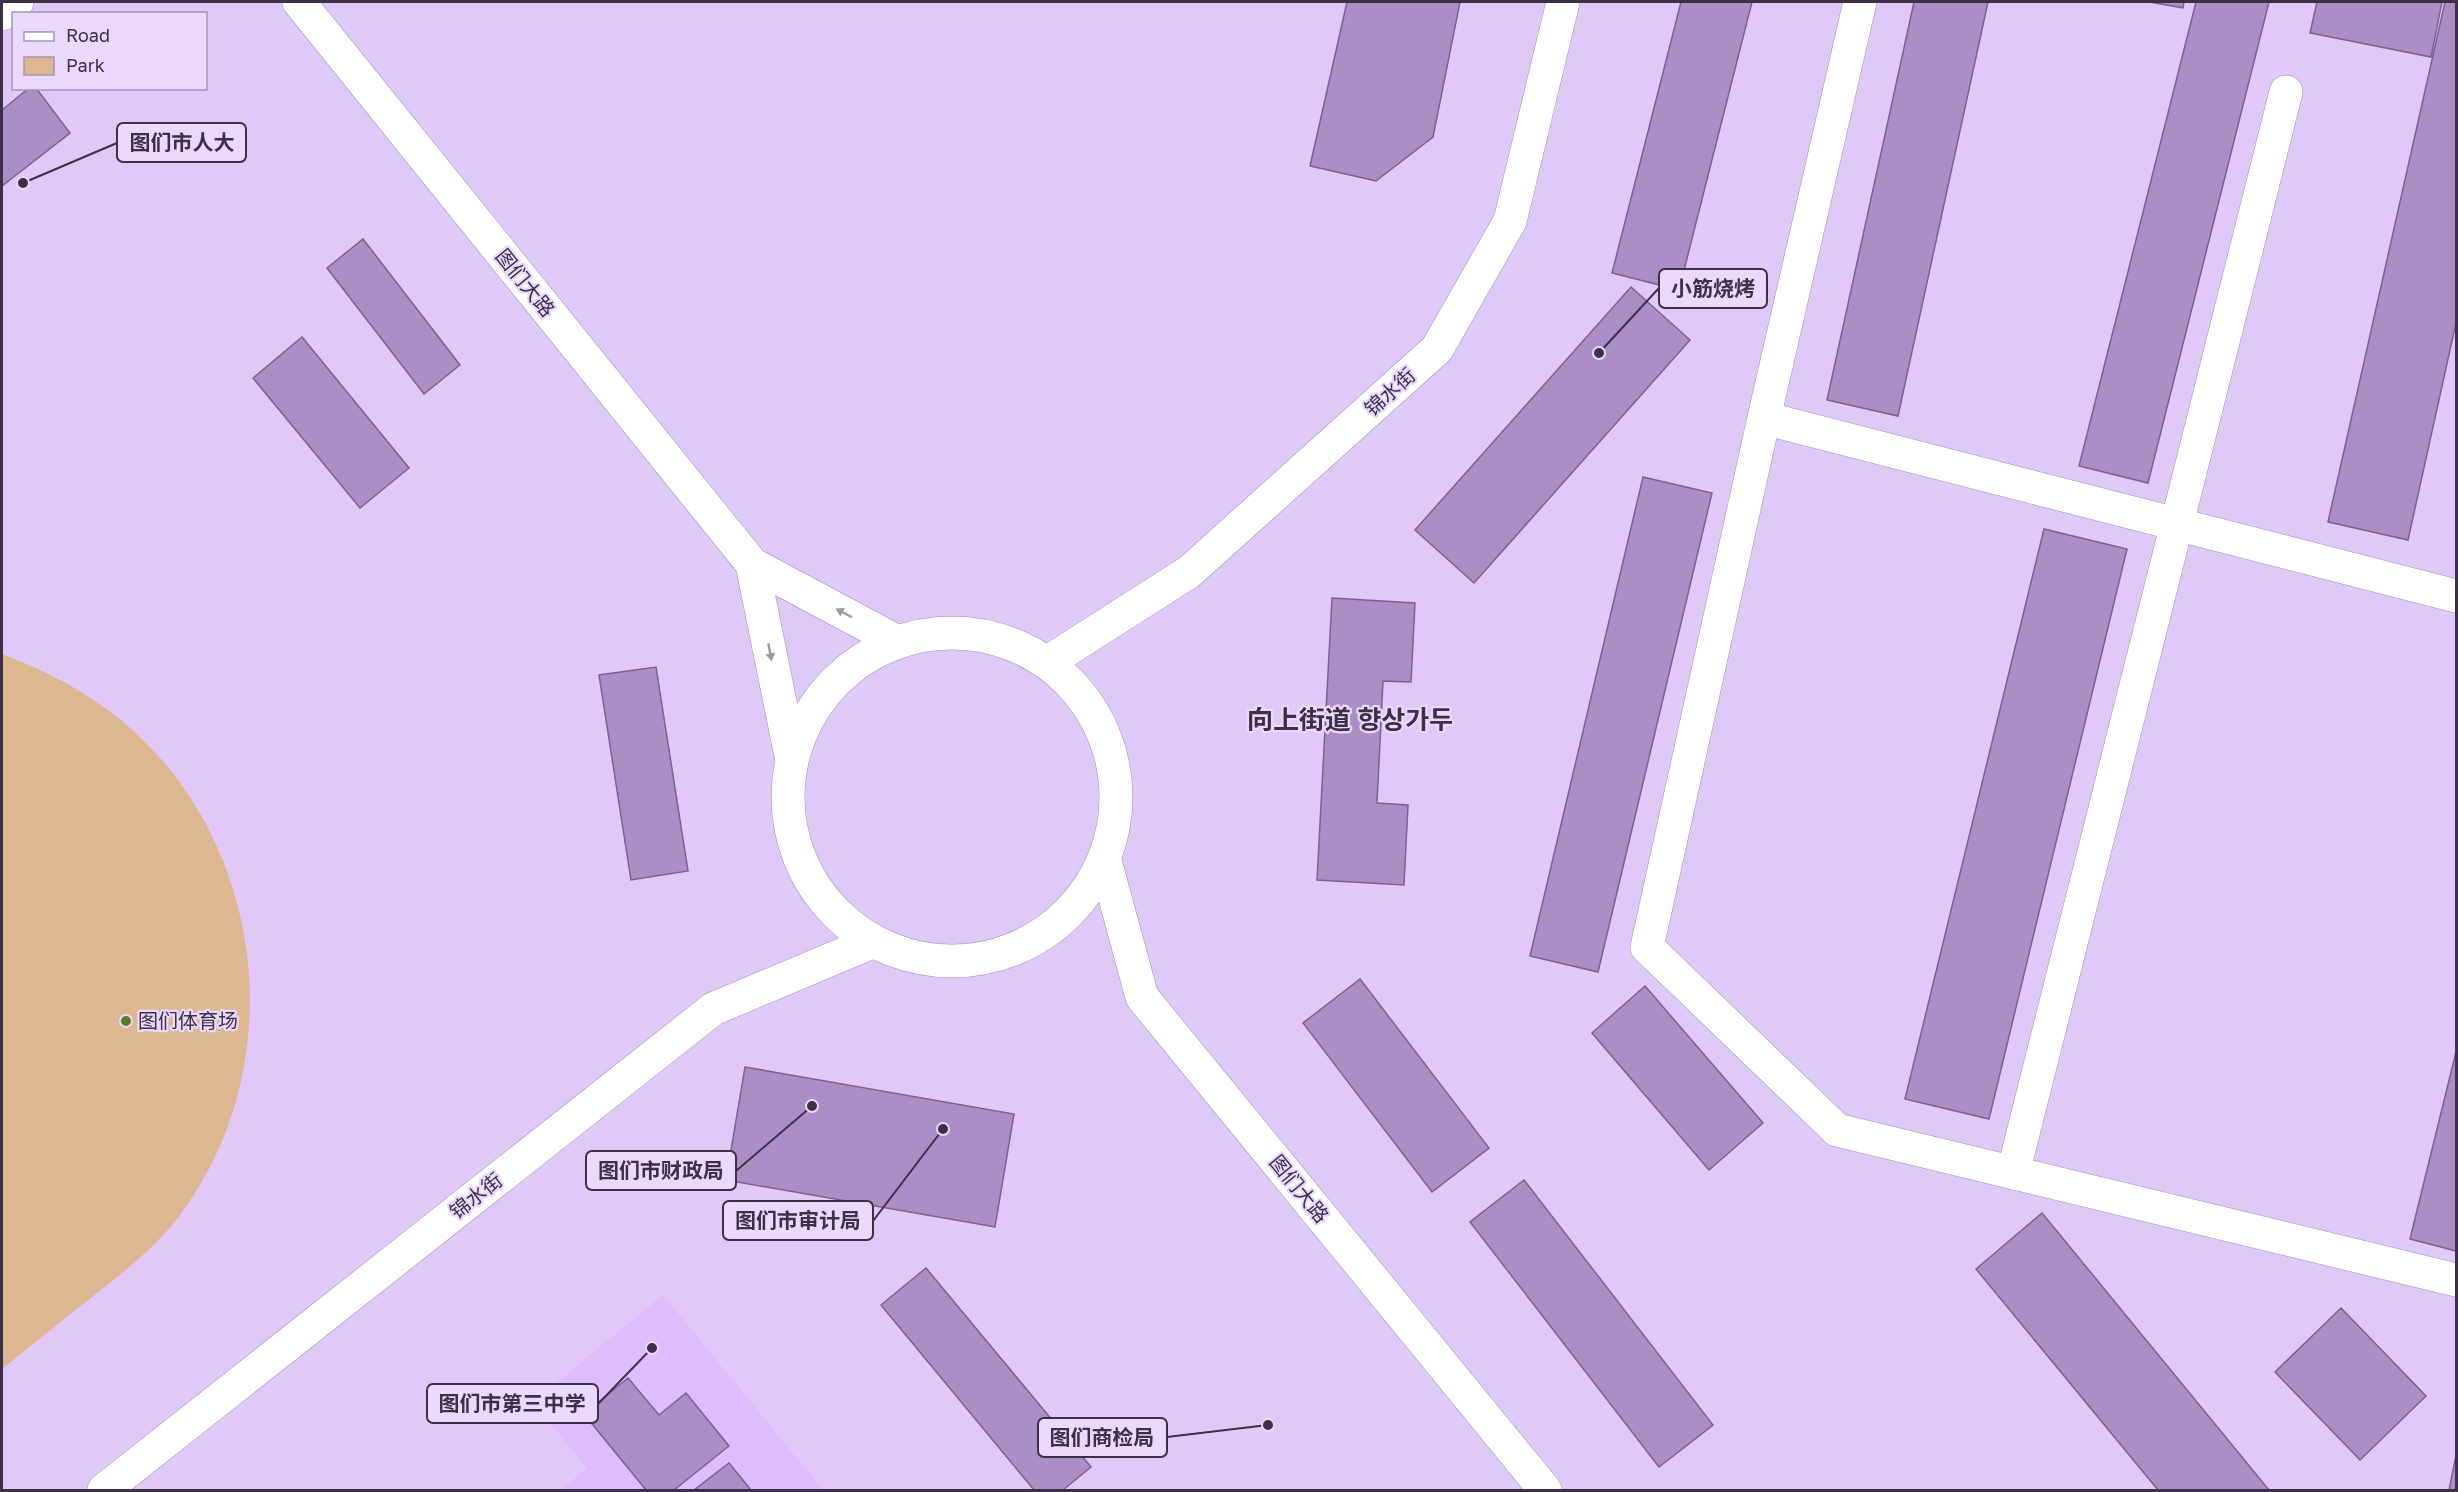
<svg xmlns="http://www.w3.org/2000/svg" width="2458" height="1492" viewBox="0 0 2458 1492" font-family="'Golos Text','Noto Sans SC','Noto Sans KR',sans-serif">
	<rect width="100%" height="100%" fill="#e0c9f9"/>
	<path fill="#debdff" d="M663,1295L823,1490H560L587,1468L533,1402Z"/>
	<path fill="#dcb791" d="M2,654C57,675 108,703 150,747C270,872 284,1076 180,1215C156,1247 126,1270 96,1294C64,1319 33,1344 2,1369Z"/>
	<path fill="#aa8ec6" stroke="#7b6094" stroke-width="1.5" d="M1347,2H1460L1433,137L1376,181L1310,166Z
		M1681,2H1752L1679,290L1612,273Z
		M1914,2H1988L1898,416L1827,400Z
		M2149,2H2184L2183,8Z
		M2196,2H2269L2148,483L2079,466Z
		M2317,2H2442L2431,57L2310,33Z
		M2445,2H2456V323L2408,540L2328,522Z
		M29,88H36L70,133L2,186V110Z
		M363,239L460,365L424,394L327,268Z
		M1631,287L1690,340L1474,583L1415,530Z
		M302,337L409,468L360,508L253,378Z
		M1643,477L1712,493L1598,972L1530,956Z
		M2044,529L2127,549L1989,1119L1905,1099Z
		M1332,598L1415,603L1411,682L1383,681L1377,803L1408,805L1404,885L1317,880Z
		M656,667L688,871L631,880L599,675Z
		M1360,979L1489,1148L1432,1192L1303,1023Z
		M1645,986L1763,1123L1709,1170L1592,1033Z
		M2456,1052V1251L2410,1239Z
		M745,1067L1014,1114L995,1227L726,1180Z
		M1524,1180L1713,1425L1659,1467L1470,1222Z
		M2042,1213L2269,1490H2158L1976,1269Z
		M926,1268L1091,1467L1063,1490H1034L881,1305Z
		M2341,1308L2426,1396L2360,1460L2275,1372Z
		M628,1378L659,1415L686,1393L729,1446L674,1490H646L584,1414Z
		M2456,1455V1490H2449Z
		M729,1463L751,1490H694Z"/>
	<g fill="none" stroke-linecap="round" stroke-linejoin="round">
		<g stroke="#a58ac1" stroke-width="34">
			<path id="minor" d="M1860,2L1764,418L1647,947L1837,1130L2456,1280
				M2,14L17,2
				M1764,418L2456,596
				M2013,1173L2286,92
				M104,1490L713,1009L872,942"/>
		</g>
		<g stroke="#a58ac1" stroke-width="34">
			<path id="major" d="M299,2L752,564
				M788 797a164 164 0 1 1 328 0a164 164 0 1 1-328 0Z
				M1048,662L1189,572L1437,349L1510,221L1563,2
				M791,756L752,564L896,641
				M1105,861L1142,997L1545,1490"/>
		</g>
		<use href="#minor" stroke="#fff" stroke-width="33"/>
		<use href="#major" stroke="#fff" stroke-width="33"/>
	</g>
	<defs><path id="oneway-solid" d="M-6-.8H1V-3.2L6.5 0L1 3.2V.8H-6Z" transform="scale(1.5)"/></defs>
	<g fill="#9e98a3">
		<use href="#oneway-solid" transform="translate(844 613) rotate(-152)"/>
		<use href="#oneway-solid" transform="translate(770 652) rotate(79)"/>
	</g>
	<circle fill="#5d792d" stroke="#ebd9fd" stroke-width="2" cx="126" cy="1021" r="6"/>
	<g text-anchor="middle" stroke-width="4.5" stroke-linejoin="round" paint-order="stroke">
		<g font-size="20" fill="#3c3047" stroke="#ebd9fd">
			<text transform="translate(525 283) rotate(51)" y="7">图们大路</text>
			<text transform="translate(1390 392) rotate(-42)" y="7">锦水街</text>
			<text transform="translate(1299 1189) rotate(51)" y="7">图们大路</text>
			<text transform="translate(476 1196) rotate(-38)" y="7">锦水街</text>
		</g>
		<g font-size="20" fill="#3c3047" stroke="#ebd9fd" text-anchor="start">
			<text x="138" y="1028">图们体育场</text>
		</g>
		<g font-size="26" font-weight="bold" fill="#3c3047" stroke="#ebd9fd">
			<text x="1350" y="729">向上街道 향상가두</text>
		</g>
	</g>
	<path fill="none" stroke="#3c3047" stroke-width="2" d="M23 183L117 143M1599 353L1659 288M812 1106L736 1171M943 1129L873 1221M652 1348L598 1404M1268 1425L1167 1437"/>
	<g fill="#3c3047" stroke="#ebd9fd" stroke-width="2">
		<circle cx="23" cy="183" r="6"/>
		<circle cx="1599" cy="353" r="6"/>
		<circle cx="812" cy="1106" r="6"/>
		<circle cx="943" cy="1129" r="6"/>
		<circle cx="652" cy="1348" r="6"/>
		<circle cx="1268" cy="1425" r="6"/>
	</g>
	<g fill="#ebd9fd" stroke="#3c3047" stroke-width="2">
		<rect x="117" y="123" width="129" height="39" rx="6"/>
		<rect x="1659" y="269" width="108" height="39" rx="6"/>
		<rect x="586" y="1151" width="150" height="39" rx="6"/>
		<rect x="723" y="1201" width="150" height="39" rx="6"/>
		<rect x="427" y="1384" width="171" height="39" rx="6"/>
		<rect x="1038" y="1418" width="129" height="39" rx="6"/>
	</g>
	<g font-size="21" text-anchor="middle" font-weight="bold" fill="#3c3047">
		<text x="182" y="150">图们市人大</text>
		<text x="1713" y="296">小筋烧烤</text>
		<text x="661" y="1178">图们市财政局</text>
		<text x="798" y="1228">图们市审计局</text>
		<text x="512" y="1411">图们市第三中学</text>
		<text x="1102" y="1445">图们商检局</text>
	</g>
	<rect width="2458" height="1492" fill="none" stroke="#3c3047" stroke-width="6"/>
	<rect x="12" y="12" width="195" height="78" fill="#ebd9fd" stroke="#a595b4" stroke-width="1.5"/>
	<rect x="24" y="32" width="30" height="9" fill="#ffffff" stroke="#a595b4" stroke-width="1.5"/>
	<text x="66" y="42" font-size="18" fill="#3c3047">Road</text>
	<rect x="24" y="57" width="30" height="18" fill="#dcb791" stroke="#a595b4" stroke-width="1.5"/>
	<text x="66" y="72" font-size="18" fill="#3c3047">Park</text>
</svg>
